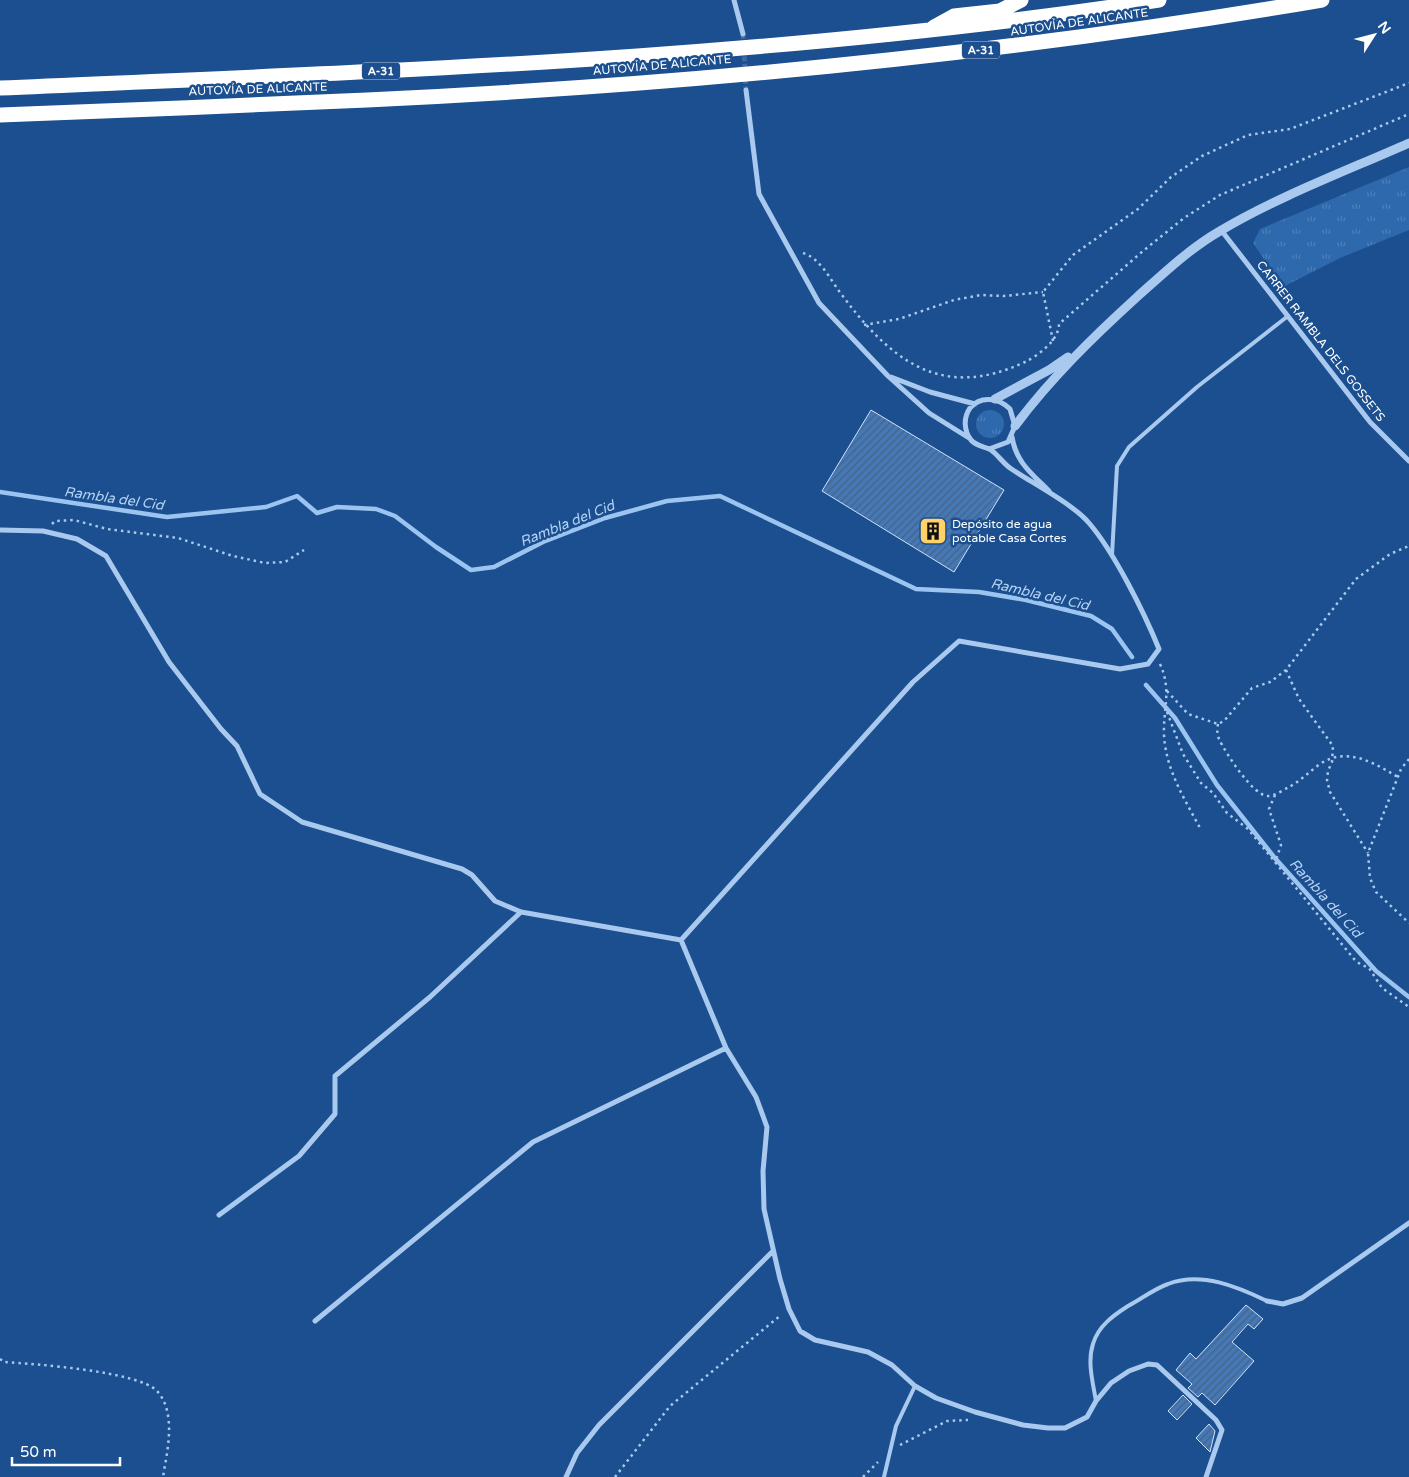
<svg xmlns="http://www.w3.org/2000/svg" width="1409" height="1477" viewBox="0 0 1409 1477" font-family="'Varela Round',sans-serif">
	<defs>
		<pattern id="grass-tufts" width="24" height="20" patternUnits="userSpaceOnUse" patternTransform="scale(1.25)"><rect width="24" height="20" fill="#2e69ad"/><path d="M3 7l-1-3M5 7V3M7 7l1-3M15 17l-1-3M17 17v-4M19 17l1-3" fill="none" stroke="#4d80b9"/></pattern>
		<pattern id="building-hatch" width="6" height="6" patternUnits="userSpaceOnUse" patternTransform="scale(1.25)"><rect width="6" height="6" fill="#4478b7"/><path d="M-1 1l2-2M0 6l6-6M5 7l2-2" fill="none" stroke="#486282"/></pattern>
	</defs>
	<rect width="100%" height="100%" fill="#1b4f8f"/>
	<path fill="url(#grass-tufts)" d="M1409,167V230L1340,258L1283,287L1253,243L1260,229Z
		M976 424a14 14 0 1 1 28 0a14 14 0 1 1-28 0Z"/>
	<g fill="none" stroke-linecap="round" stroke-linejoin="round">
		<path stroke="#9cc4f0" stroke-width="4.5" d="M0,492L167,517L266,507L297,496L317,513L337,507L376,509L395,516L436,547L471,570L494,567L543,542L605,518L667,501L720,496L916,589L979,592L1026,600L1091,616L1112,629L1132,657
			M1146,685L1175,718L1217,785L1274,857L1376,971L1409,997"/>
	</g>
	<path fill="url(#building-hatch)" stroke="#cfe3fa" d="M871,410L1004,490L954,572L822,491Z
		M1246,1305L1263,1319L1254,1329L1248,1324L1232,1342L1254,1361L1215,1405L1202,1393L1198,1397L1188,1388L1192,1384L1176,1370L1190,1353L1196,1359Z
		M1183,1395L1192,1404L1177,1420L1168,1411Z
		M1209,1424L1215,1431L1210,1452L1196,1438Z"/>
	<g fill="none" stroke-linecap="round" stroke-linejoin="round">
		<path stroke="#3d69a0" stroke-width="5" stroke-dasharray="5 2.5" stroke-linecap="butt" d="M743,34L746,90"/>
		<path stroke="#a9c9ee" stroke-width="2.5" stroke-dasharray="2.5 4" stroke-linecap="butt" d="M803,253C820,258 830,279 839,291C889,359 940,402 1025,362C1039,355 1059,340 1059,324L1143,251L1184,218L1220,195L1409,114
			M864,325L899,319L954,300L981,295L1004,296L1043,292
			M1053,341L1043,292L1073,255L1138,209L1171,177L1202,156L1248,135L1290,129L1409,83
			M52,524L55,521L74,520L107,529L178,538L233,556L265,563L285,562L304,550
			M1160,664C1172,690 1163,709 1164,735C1166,770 1184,798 1200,828
			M1286,670L1299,699L1333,746L1332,762L1328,771L1327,780L1330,792L1368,853
			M1167,691L1188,714L1218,724L1224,721L1252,688L1270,682L1286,670L1356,579L1390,554L1409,546
			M1167,712L1183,754L1201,783L1213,793L1227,813L1248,829L1354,959L1360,964L1369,968L1382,988L1409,1007
			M1218,724C1217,729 1217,734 1219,739C1225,752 1253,796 1268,796C1275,796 1283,790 1289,787C1300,781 1309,772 1320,764C1347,746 1374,763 1398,777
			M1409,759L1401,769L1368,853L1370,878L1376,892L1409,923
			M1275,795L1269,809L1281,845L1275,863
			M0,1359L4,1362C34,1364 138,1371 157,1391C177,1413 167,1452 163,1477
			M900,1445L947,1421L968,1420
			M615,1477L670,1406L781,1315
			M863,1477L878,1462"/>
		<path stroke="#a9c9ee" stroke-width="4" d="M1112,555L1117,466L1129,447L1197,387L1288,316
			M1096,1401C1093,1383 1087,1362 1093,1344C1098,1326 1114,1315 1128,1306C1141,1299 1154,1289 1168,1284C1201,1271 1238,1287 1267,1301
			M884,1477L896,1426L915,1386"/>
		<path stroke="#a9c9ee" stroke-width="5" d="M734,0L743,34
			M746,90L759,194L819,303L888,376L929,413L969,438
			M1221,230L1370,422L1409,461
			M891,377L930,392L975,404
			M1012,437C1016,462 1031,473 1049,491
			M989,449L1008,442L1015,426L1010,409C999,398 981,395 970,408C963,418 964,431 971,440C977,447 985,446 991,450C998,455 1003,463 1010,468C1032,483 1073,504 1089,523C1114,552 1144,612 1159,649L1148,664L1120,669L959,641L913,682L681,940L726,1048L756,1097L767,1127L763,1171L764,1209L780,1279L789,1309L800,1331L815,1340L868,1352L892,1365L915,1386L936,1398L975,1412L1023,1425L1048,1428H1065L1087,1417L1096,1401L1111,1383L1129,1371L1148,1364L1157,1365L1216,1420L1222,1430L1206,1477
			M0,530L43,531L77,539L106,556L169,662L221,729L237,746L260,794L302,822L462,869L472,875L495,901L521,912L681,940
			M219,1215L299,1156L335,1114V1076L430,997L521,912
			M1267,1301L1283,1304L1302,1298L1409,1223
			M315,1321L533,1142L726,1048
			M566,1477L577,1453L599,1425L773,1251"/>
		<path stroke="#a9c9ee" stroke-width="9" d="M995,399L1049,370L1068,357
			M1015,426C1051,378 1093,337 1137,297C1164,273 1189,249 1220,231C1279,196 1346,171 1409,143"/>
		<path stroke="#fff" stroke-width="15" d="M934,27L954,16L1000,11L1021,0
			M0,88C387,71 776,59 1159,0
			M0,115C122,110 245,106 367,100C686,85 1006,54 1322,0"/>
	</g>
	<defs>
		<g id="building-square" transform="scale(1.4375)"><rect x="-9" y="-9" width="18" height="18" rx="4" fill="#ffd166" stroke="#1b4f8f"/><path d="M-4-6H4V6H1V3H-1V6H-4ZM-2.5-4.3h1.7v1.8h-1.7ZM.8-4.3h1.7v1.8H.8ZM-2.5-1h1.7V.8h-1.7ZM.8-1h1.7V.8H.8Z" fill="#111"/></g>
	</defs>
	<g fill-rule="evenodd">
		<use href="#building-square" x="933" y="531"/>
	</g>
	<g text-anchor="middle" stroke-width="5" stroke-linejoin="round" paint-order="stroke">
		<g fill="#1b4f8f" stroke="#bbcadd" stroke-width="1">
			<rect x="962" y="41.5" width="38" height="17" rx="4"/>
			<rect x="362" y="62.5" width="38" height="17" rx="4"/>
		</g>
		<g font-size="11" font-weight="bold" fill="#fff">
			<text x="981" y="54">A-31</text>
			<text x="381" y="75">A-31</text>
		</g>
		<g font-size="12" fill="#fff" stroke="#1b4f8f">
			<text transform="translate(1079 22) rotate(-8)" y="4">AUTOVÍA DE ALICANTE</text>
			<text transform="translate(662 65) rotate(-5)" y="4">AUTOVÍA DE ALICANTE</text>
			<text transform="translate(258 89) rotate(-2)" y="4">AUTOVÍA DE ALICANTE</text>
			<text transform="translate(1321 341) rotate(52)" y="4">CARRER RAMBLA DELS GOSSETS</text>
		</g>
		<g font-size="12" fill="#fff" stroke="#1b4f8f" text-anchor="start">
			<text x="952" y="528">Depósito de agua<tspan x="952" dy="14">potable Casa Cortes</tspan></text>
		</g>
		<g font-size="14" font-style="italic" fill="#b5d3f5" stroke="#1b4f8f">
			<text transform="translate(114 498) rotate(8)" y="5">Rambla del Cid</text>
			<text transform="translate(567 523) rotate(-22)" y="5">Rambla del Cid</text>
			<text transform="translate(1040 594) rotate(13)" y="5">Rambla del Cid</text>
			<text transform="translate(1326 898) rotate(48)" y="5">Rambla del Cid</text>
		</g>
	</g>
	<g transform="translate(1374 35) rotate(54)" stroke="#1b4f8f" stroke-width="4" paint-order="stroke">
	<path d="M0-4L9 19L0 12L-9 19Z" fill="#ffffff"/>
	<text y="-8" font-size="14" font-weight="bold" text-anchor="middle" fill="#ffffff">N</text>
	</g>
	<path d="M12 1457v8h108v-8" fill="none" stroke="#ffffff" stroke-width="2.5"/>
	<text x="20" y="1457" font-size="15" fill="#ffffff" stroke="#1b4f8f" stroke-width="4" paint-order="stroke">50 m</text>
</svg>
